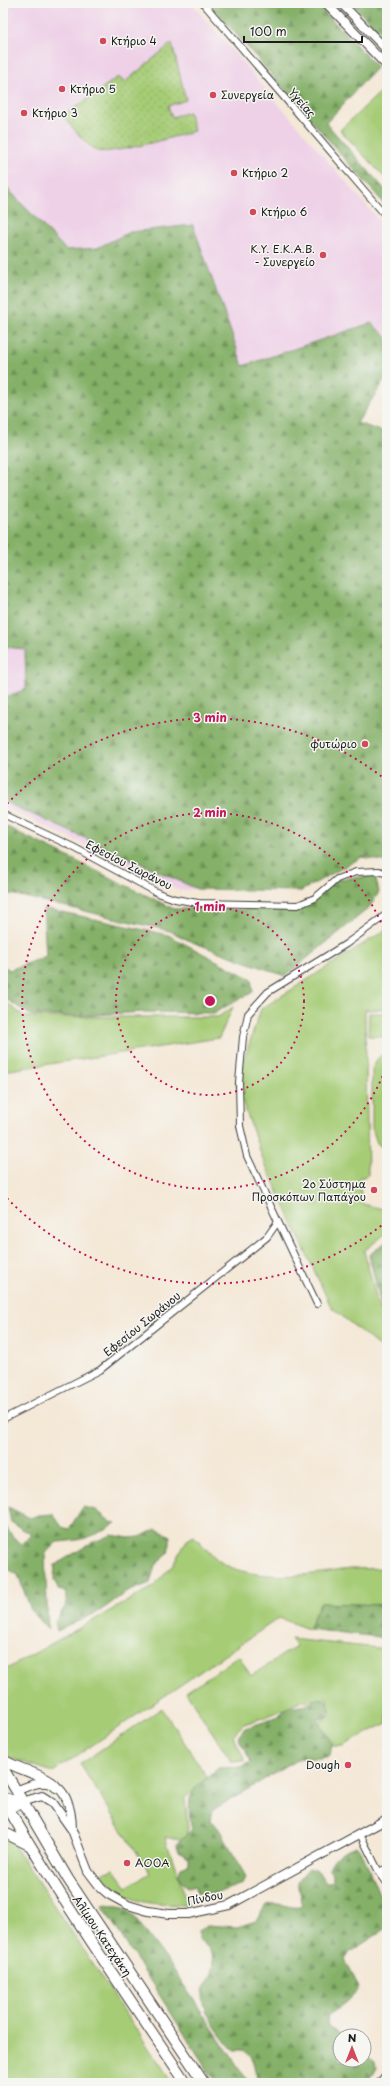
<svg xmlns="http://www.w3.org/2000/svg" width="390" height="2086" viewBox="0 0 390 2086" font-family="'Playpen Sans',sans-serif">
	<defs>
		<pattern id="forest-firs" width="22" height="20" patternUnits="userSpaceOnUse"><rect width="22" height="20" fill="#84b067"/><path d="M5 1l3.5 6h-7zM16 11l3.5 6h-7z" fill="#6b8e54"/></pattern>
		<pattern id="park-dots" width="8" height="8" patternUnits="userSpaceOnUse"><rect width="8" height="8" fill="#a6cc76"/><path d="M2 2h.1M6 6h.1" fill="none" stroke="#8eaf66" stroke-width="1.8" stroke-linecap="round"/></pattern>
	</defs>
	<rect width="100%" height="100%" fill="#f6f6f2"/>
	<filter id="ink" filterUnits="userSpaceOnUse"><feTurbulence type="fractalNoise" baseFrequency=".025" numOctaves="2"/><feDisplacementMap in="SourceGraphic" scale="8" xChannelSelector="R" yChannelSelector="G"/><feConvolveMatrix kernelMatrix="1 2 1 2 8 2 1 2 1" color-interpolation-filters="sRGB"/></filter>
	<filter id="wash" filterUnits="userSpaceOnUse"><feTurbulence type="fractalNoise" baseFrequency=".012" numOctaves="4" result="noise"/><feDisplacementMap in="SourceGraphic" scale="16" xChannelSelector="R" yChannelSelector="G"/><feGaussianBlur stdDeviation="0.9" result="paint"/><feColorMatrix in="noise" values="0 0 0 0 0 0 0 0 0 0 0 0 0 0 0 0 0 1.4 0 .05"/><feComposite in="paint" operator="in"/></filter>
	<g filter="url(#wash)">
		<rect width="100%" height="100%" fill="#f4e8d7"/>
		<path fill="#eed0e7" d="M14,3H191L387,229V375L344,421L364,848L301,883L180,890L3,806V14Z"/>
		<path fill="#a6cc76" stroke="#617449" d="M387,86V180L340,130Z
			M387,929V1009L365,1010L368,1175L358,1179L363,1204L387,1210L385,1234L364,1251L387,1338V1353L331,1307L262,1157L236,1083L261,1009Z
			M3,1000L25,1017H218L233,1007L219,1038L3,1071Z
			M369,1013H387V1037L368,1036Z
			M387,1050V1152L377,1143L372,1128V1069L378,1058Z
			M194,1536C202,1544 209,1553 218,1560C246,1582 309,1576 341,1570C356,1568 372,1569 387,1568V1605L320,1603L308,1629L279,1618L53,1772L10,1758L3,1745V1671L154,1586L171,1567L187,1540Z
			M291,1639L387,1649V1723L343,1746H332L320,1722L331,1714L327,1698L300,1702L266,1717L244,1724L233,1735L245,1761H231L186,1692L239,1656L251,1676L296,1646Z
			M162,1708L207,1777L185,1799L188,1828L185,1841L165,1837L188,1905C148,1904 130,1906 101,1874L113,1869L127,1887L150,1873L80,1764Z
			M3,1836L11,1841L17,1850L170,2080L169,2083H3Z"/>
		<path fill="url(#forest-firs)" stroke="#506642" d="M209,3H316L377,67L326,123L387,192V207Z
			M351,3H387V40Z
			M3,184L66,250L97,248L130,232L193,225L243,366L371,323L387,337V376L357,423L387,433V862L362,857L301,891L197,889L3,801V698L26,689L25,649L4,647L3,642Z
			M3,825L174,909L290,910L315,898L337,879L375,876L379,892L369,908L285,976L192,942L170,931L3,892Z
			M43,908L168,935L251,979L253,992L214,1013L144,1012L80,1016L31,1015L3,997V966L10,970L46,956Z
			M387,1241V1329L369,1255Z
			M8,1507L30,1518L39,1515L53,1514L62,1527L69,1529L83,1507L96,1510L111,1522L116,1523C91,1538 85,1540 57,1542L45,1554L48,1629L31,1610L18,1575L3,1566V1530L6,1527L14,1538L22,1544L32,1535L11,1522Z
			M156,1529L171,1536L168,1554L155,1565L150,1583L125,1593L100,1611L57,1631L55,1622L67,1604L65,1592L59,1590L54,1580L55,1565L91,1543L112,1535L129,1538L140,1537Z
			M320,1603L387,1605V1638L308,1629Z
			M318,1698L327,1701L330,1710L327,1717L317,1720L332,1743L330,1756L320,1758H300L213,1810L211,1820L219,1829L246,1877L243,1884C226,1888 214,1898 197,1893L196,1886L188,1888C181,1883 176,1876 181,1867L189,1864V1857L178,1851L177,1844L192,1829C188,1811 186,1795 201,1782C208,1777 212,1775 218,1768L241,1767L251,1762L238,1737L245,1728L276,1718L287,1708L307,1705Z
			M356,1846L361,1850L387,1913V1928L350,1952L345,1960L359,1987C352,2000 341,2007 328,2015L327,2021L330,2027L343,2036H340V2060H364V2054L375,2062L376,2068L367,2083H258L252,2058L245,2051H234C221,2036 202,2013 203,1992C203,1987 208,1983 210,1978C218,1959 213,1950 198,1939V1931L207,1925L237,1927L256,1921L266,1905C283,1901 286,1909 301,1907C305,1886 287,1891 309,1868L318,1871L325,1882H332V1875L329,1868C335,1855 342,1851 356,1846Z
			M106,1905L124,1908L133,1915L169,1963L249,2083H216L102,1906Z"/>
		<path fill="url(#park-dots)" stroke="#617449" d="M172,43L186,100L168,106L172,117L189,112L194,131C178,136 111,155 98,151C88,148 70,124 63,116L118,77L125,82Z"/>
	</g>
	<g filter="url(#ink)">
		<g fill="none" stroke-linecap="round" stroke-linejoin="round">
			<g stroke="#3c3b38" stroke-width="8">
				<path id="minor" d="M203,3L387,217
					M3,814L73,847L158,893L175,899L198,903L298,905L315,898L337,879L356,872L379,871L387,874
					M317,1304L247,1156L240,1126L239,1082L243,1037L248,1014L268,992L346,944L387,914
					M3,1419L100,1370L267,1237L277,1223
					M360,1834L379,1872L387,1883
					M379,1872L387,1868
					M379,2083L387,2073"/>
			</g>
			<g stroke="#3c3b38" stroke-width="10">
				<path id="tertiary" d="M326,3L387,66
					M341,3L387,50
					M16,1791C23,1788 32,1784 39,1783C67,1780 72,1811 72,1830
					M22,1802L42,1796L53,1803L72,1830L88,1871L101,1888L108,1894L128,1905L148,1911L169,1914H188L229,1905L387,1819"/>
			</g>
			<g stroke="#3c3b38" stroke-width="10">
				<path id="secondary" d="M3,1797L22,1802
					M3,1814L22,1802"/>
			</g>
			<g stroke="#3c3b38" stroke-width="12">
				<path id="primary" d="M3,1760C17,1769 48,1776 56,1787
					M3,1768L68,1879L204,2083
					M3,1799C59,1897 123,1989 186,2083
					M3,1832L29,1845"/>
			</g>
			<use href="#minor" stroke="#fff" stroke-width="6"/>
			<use href="#tertiary" stroke="#fff" stroke-width="8"/>
			<use href="#secondary" stroke="#fff" stroke-width="9"/>
			<use href="#primary" stroke="#fff" stroke-width="10"/>
		</g>
	</g>
	<g fill="none" stroke="#c2185b" stroke-width="2" stroke-dasharray="2 4">
		<circle cx="210" cy="1001" r="94"/>
		<path d="M387 1065A188 188 0 1 1 387 937"/>
		<path d="M386 1222A283 283 0 0 1 3 1194M3 808A283 283 0 0 1 386 780"/>
	</g>
	<g fill="#d1495b" stroke="#f6f6f2" stroke-width="1.5">
		<circle cx="103" cy="41" r="4"/>
		<circle cx="62" cy="89" r="4"/>
		<circle cx="213" cy="95" r="4"/>
		<circle cx="24" cy="113" r="4"/>
		<circle cx="234" cy="173" r="4"/>
		<circle cx="253" cy="212" r="4"/>
		<circle cx="323" cy="255" r="4"/>
		<circle cx="365" cy="744" r="4"/>
		<circle cx="374" cy="1190" r="4"/>
		<circle cx="348" cy="1765" r="4"/>
		<circle cx="127" cy="1863" r="4"/>
	</g>
	<g text-anchor="middle" stroke-width="3" stroke-linejoin="round" paint-order="stroke">
		<g font-size="11" fill="#1c1c1c" stroke="#f6f6f2" text-anchor="start">
			<text x="111" y="45">Κτήριο 4</text>
			<text x="70" y="93">Κτήριο 5</text>
			<text x="221" y="99">Συνεργεία</text>
			<text x="32" y="117">Κτήριο 3</text>
			<text x="242" y="177">Κτήριο 2</text>
			<text x="261" y="216">Κτήριο 6</text>
			<text x="315" y="253" text-anchor="end">Κ.Υ. Ε.Κ.Α.Β.<tspan x="315" dy="13">- Συνεργείο</tspan></text>
			<text x="357" y="748" text-anchor="end">φυτώριο</text>
			<text x="366" y="1188" text-anchor="end">2ο Σύστημα<tspan x="366" dy="13">Προσκόπων Παπάγου</tspan></text>
			<text x="340" y="1769" text-anchor="end">Dough</text>
			<text x="135" y="1867">ΑΟΟΑ</text>
		</g>
		<g font-size="11" fill="#1c1c1c" stroke="#f6f6f2">
			<text transform="translate(302 103) rotate(49)" y="4">Υγείας</text>
			<text transform="translate(129 865) rotate(27)" y="4">Εφεσίου Σωράνου</text>
			<text transform="translate(142 1324) rotate(-39)" y="4">Εφεσίου Σωράνου</text>
			<text transform="translate(205 1898) rotate(-11)" y="4">Πίνδου</text>
			<text transform="translate(102 1936) rotate(56)" y="4">Αλίμου Κατεχάκη</text>
		</g>
	</g>
	<circle cx="210" cy="1001" r="6" fill="#c2185b" stroke="#f6f6f2" stroke-width="2"/>
	<g font-size="12" text-anchor="middle" font-weight="bold" fill="#c2185b" stroke="#f6f6f2" stroke-width="3" stroke-linejoin="round" paint-order="stroke">
		<text x="210" y="722">3 min</text>
		<text x="210" y="817">2 min</text>
		<text x="210" y="911">1 min</text>
	</g>
	<rect width="390" height="2086" fill="none" stroke="#f6f6f2" stroke-width="16"/>
	<g transform="translate(352 2048)"><circle r="19" fill="#f6f6f2" stroke="#9f9f9c"/>
	<path d="M0-3L7 15L0 10L-7 15Z" fill="#d1495b"/>
	<text y="-6" font-size="11" font-weight="bold" text-anchor="middle" fill="#1c1c1c">N</text>
	</g>
	<path d="M244 36v6h118v-6" fill="none" stroke="#1c1c1c" stroke-width="2"/>
	<text x="250" y="36" font-size="12" fill="#1c1c1c" stroke="#f6f6f2" stroke-width="3" paint-order="stroke">100 m</text>
</svg>
